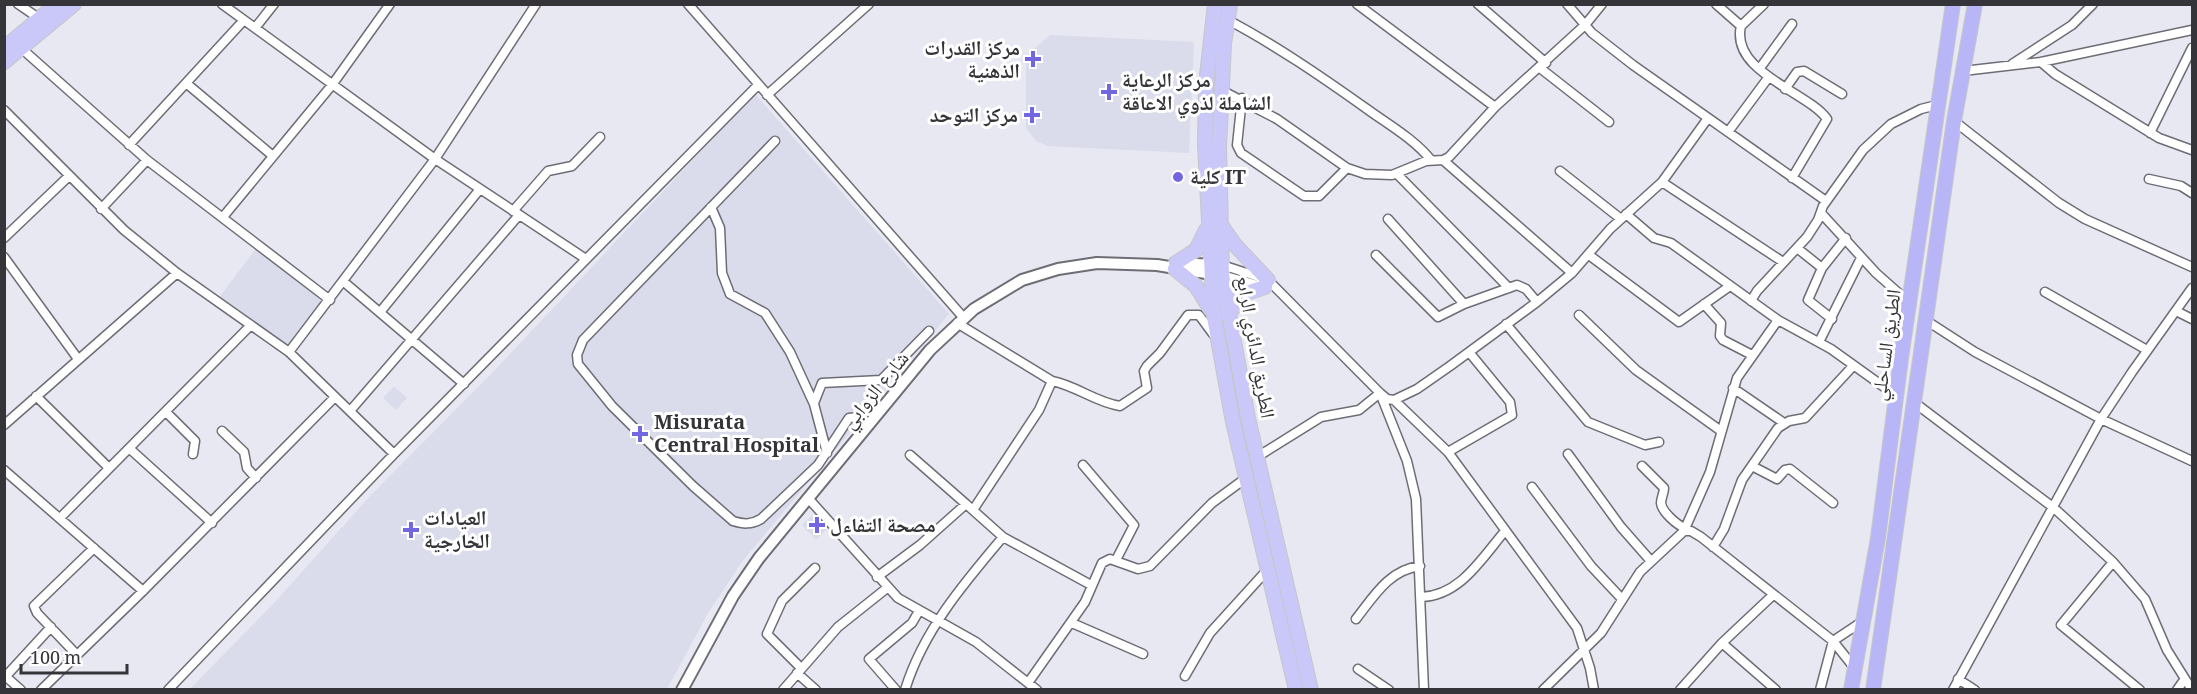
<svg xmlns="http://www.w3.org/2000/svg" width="2197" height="694" viewBox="0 0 2197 694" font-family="Georgia,'Noto Naskh Arabic',serif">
	<rect width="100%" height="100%" fill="#e7e8f1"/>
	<path fill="#dadbeb" d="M1050,35L1194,42L1189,153L1048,146L1036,141L1026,128V56Z
		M755,94L949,314L741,563L708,613L667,689L189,690L275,602L371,495L492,373Z
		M258,246L324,297L287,348L218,299Z
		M394,386L407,398L396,410L383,398Z
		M817,511L831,525L816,540L802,525Z"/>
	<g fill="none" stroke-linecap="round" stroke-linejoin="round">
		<g stroke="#6d6d75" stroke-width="11">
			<path id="minor" d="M18,4L40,19
				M222,4L435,159L586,259
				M688,4L963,317
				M1357,4L1495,107
				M1478,4L1546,63
				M1567,4L1592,33L1633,65L1826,201
				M1716,4L1741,26C1730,72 1808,92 1827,119L1792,178
				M1228,20C1277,46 1322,77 1367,109C1389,125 1414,139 1431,160
				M1741,26L1764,4
				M255,28L274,4
				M21,48L147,160L330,300
				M2041,62L2055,74L2159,138L2192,150
				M2012,64L2072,25L2093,4
				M1540,68L1609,122
				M1760,68L1792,24
				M1963,71L2041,62L2192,30
				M186,83L273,156
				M1785,89L1797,72L1804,71L1842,94
				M1221,90L1277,119L1347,168L1365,174L1392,175L1426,161L1443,160L1449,157L1495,107L1585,25L1602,4
				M767,95L869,4
				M1242,98L1237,145L1241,153L1304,196H1319L1347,168
				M4,110L124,230L177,273L289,352L394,454
				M1954,121L2059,203L2085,219L2192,267
				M1728,132L1768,78
				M2150,133L2192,48
				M775,141L583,340L577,355L578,364L612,406L693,486L733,521C743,524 751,525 761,519L818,465L849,418L859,417L869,425
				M129,145L244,20
				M1443,160L1572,273
				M1560,171L1621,219
				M1397,174L1509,288
				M2149,179L2181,186L2192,193
				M1662,182L1783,262
				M711,207L720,228L722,273L730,294L765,313L790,352L814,404L827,453
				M101,209L147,160
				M513,211L548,171L572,166L600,137
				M1821,213L1876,273L1911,304
				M1626,214L1654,238L1671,243L1778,320L1831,349L1898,397
				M223,217L332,85L390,4
				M1388,219L1464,304
				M4,238L69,176
				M1797,248L1822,268
				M1376,255L1438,317L1464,304L1517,285L1526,289L1537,302
				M1589,255L1679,322L1730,286
				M4,257L78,359
				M1222,265L1268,280L1380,393L1407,461L1416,499L1424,690
				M1222,275L1265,287
				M344,282L464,384
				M2045,292L2147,350
				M1751,301L1757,291L1807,237L1818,220L1823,206L1863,150L1891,124L1921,109L1937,105
				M1704,304L1721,323L1720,336L1723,340L1752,355
				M381,311L480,189
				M2176,311L2192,319
				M1579,315L1636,370L1721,431
				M1832,319L1808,300L1822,268L1846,238
				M1927,321L1975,352L2101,419L2192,461
				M957,323L1052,381L1039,410L973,510
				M1506,324L1588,422L1645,445L1659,442
				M1819,342L1861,258
				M289,352L435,159L536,4
				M1052,381C1077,386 1095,402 1120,406L1147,388L1144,371L1147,366L1160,353L1188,315H1199L1213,334
				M1733,388L1784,423
				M36,396L109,468
				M1394,400L1417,389L1450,366L1537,302L1572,273L1610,229L1662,182L1708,118
				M814,403L822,383L881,380L929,331
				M1915,403L2054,508L2113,562L2145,599L2167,650L2192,690
				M350,411L519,215
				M166,412L195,441L193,454
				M4,425L177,273
				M222,431L244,452L247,468L256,478
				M130,449L212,523
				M1448,452L1512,415L1510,402L1469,352
				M1568,454L1621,527L1650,560
				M910,455L966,504
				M1257,457L1321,417L1359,410L1380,393L1387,399L1394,400L1448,452L1577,628L1590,668L1594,690
				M1083,465L1134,525L1116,560
				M1642,466L1664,488C1664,493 1661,498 1661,503C1662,512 1677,525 1685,528
				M1752,466L1777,479L1785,470L1790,469L1833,503
				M4,470L143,591
				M1532,487L1591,566L1622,599
				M808,498L898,598L976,642L1037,690
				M60,518L251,325
				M1684,531H1691L1701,537L1833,641L1856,670
				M1713,547L1724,529L1742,480L1778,428L1789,421L1805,418L1853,366
				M2113,562L2061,625L2140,690
				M877,577L920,545L966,504L1003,537
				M1421,597C1460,596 1482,558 1505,531
				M1356,619C1374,596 1389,570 1420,566
				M1072,623L1143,654
				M1722,643L1776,690
				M77,655L37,613L34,606L94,548
				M801,668L767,634L782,601L815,568
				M1358,669L1389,690
				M797,673L816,690
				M4,675L21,690
				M6,676L51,627
				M1185,676L1210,633L1269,568
				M1958,679L1975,690
				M1028,683L1085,602L1102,563L1110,559L1138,569L1150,566L1212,503L1246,478
				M41,690L143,591L335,397
				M168,690L394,454L758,85
				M783,690L838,627L887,588
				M896,690L869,659L912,623L919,611
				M905,690C923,631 964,583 1003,537L1091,585
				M1543,690L1601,633L1640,572L1684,531L1710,472L1737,378L1778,320
				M1680,690L1722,643L1773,595
				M1820,690L1833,641L1863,621
				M1953,690L2101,419L2132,372L2192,288
				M2177,690L2184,680"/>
		</g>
		<g stroke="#6d6d75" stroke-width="14">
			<path id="tertiary" d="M1175,263L1217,265
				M682,690L733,596L759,558L930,350L974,309L1022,280L1058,269L1097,263L1157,265L1218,275"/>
		</g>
		<g stroke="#c6c6c8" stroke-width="16">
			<path id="primary" d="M1215,4L1206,84L1205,144L1214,317L1233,422L1296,690
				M1230,4L1224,44L1219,147L1222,275L1248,418L1311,690
				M4,48L57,4
				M4,62L74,4
				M1219,222L1235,245L1268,280
				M1176,263L1196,250L1206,230
				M1175,269L1196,286L1211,310
				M1228,316L1241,295L1265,287"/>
		</g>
		<g stroke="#c6c6c8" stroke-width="16">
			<path id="trunk" d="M1851,690L1878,538L1901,358L1953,4
				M1873,690L1954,121L1975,4"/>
		</g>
		<use href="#minor" stroke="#fff" stroke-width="8"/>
		<use href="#tertiary" stroke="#fff" stroke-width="10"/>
		<use href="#primary" stroke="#cac8f9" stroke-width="14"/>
		<use href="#trunk" stroke="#b8b6f7" stroke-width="14"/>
	</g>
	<g fill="#7366e1" stroke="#fff" stroke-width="2">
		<path d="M1030 50h6v6h6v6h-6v6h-6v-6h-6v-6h6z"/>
		<path d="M1106 83h6v6h6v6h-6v6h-6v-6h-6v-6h6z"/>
		<path d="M1029 106h6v6h6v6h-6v6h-6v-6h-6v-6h6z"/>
		<circle cx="1178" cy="177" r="6"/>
		<path d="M637 425h6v6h6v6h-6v6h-6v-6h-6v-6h6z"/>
		<path d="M814 516h6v6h6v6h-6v6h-6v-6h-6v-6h6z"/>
		<path d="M408 521h6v6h6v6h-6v6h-6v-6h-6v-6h6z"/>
	</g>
	<g text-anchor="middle" stroke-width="6" stroke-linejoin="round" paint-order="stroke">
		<g font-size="20" font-weight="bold" fill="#353539" stroke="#fff" text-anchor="start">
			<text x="1020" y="55" text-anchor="end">مركز القدرات<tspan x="1020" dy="23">الذهنية</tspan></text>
			<text x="1122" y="87">مركز الرعاية<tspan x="1122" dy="23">الشاملة لذوي الاعاقة</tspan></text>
			<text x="1018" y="122" text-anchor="end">مركز التوحد</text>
			<text x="1190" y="184">كلية IT</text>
			<text x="654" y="429">Misurata<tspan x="654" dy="23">Central Hospital</tspan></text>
			<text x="424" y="525">العيادات<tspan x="424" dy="23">الخارجية</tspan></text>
			<text x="830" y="532">مصحة التفاءل</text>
		</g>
		<g font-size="20" fill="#353539" stroke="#fff">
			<text transform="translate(1886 345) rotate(-82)" y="7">الطريق الساحلي</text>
			<text transform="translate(1256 347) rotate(80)" y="7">الطريق الدائري الرابع</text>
			<text transform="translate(875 390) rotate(-51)" y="7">شارع الزوابي</text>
		</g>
	</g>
	<rect width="2197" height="694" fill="none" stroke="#353539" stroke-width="12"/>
	<path d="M21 664v9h106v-9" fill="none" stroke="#353539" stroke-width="3"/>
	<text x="30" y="664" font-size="18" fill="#353539" stroke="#ffffff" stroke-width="4.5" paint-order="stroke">100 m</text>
</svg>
